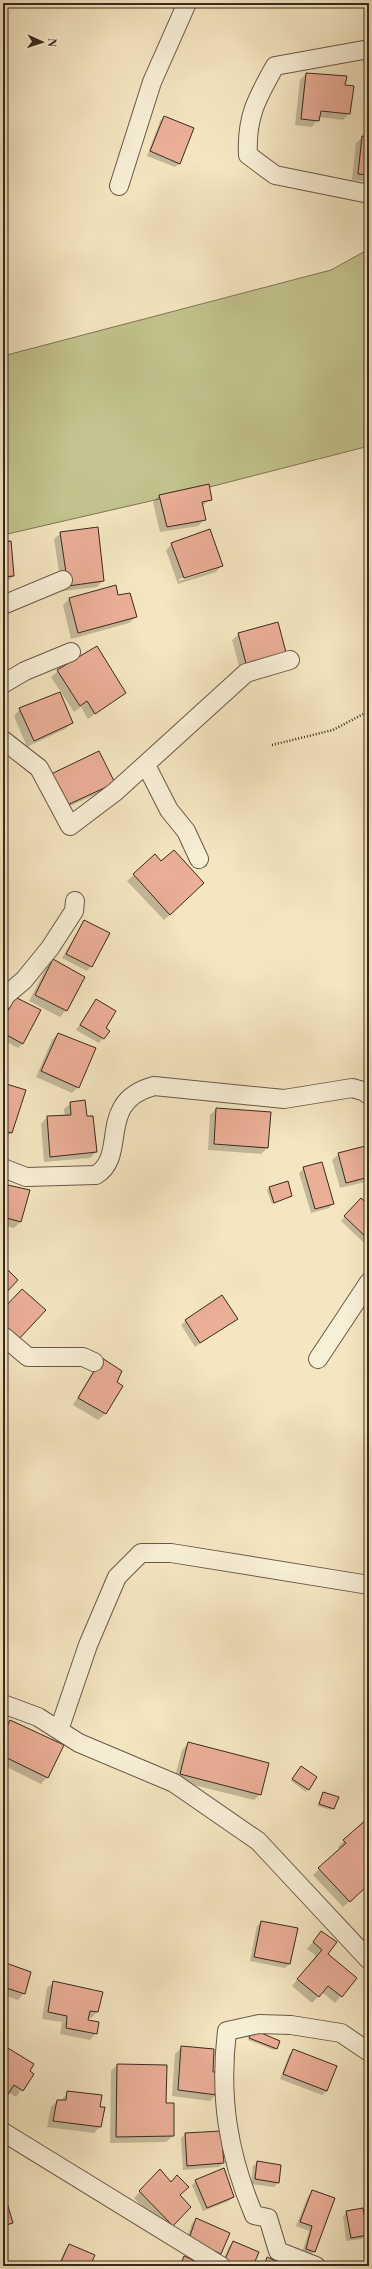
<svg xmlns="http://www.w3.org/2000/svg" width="372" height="2269" viewBox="0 0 372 2269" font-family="'Libre Bodoni',serif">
	<rect width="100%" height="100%" fill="#f4e6c1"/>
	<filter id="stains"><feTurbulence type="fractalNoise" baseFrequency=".005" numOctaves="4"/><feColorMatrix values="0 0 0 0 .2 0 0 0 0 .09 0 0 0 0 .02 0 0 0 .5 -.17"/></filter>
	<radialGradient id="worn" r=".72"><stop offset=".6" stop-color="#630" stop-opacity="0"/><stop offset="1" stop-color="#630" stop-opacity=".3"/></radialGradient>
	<path fill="#c2c38e" stroke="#7e7656" d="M369,249V446L194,491L3,535V356L331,270Z"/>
	<path fill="#0003" fill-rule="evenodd" d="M306,74L344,86L349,113L343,120L319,117L312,127L295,125L300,80Z
		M164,117L180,163L175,167L147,156L160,121Z
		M363,137L369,138V182L352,180L356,143Z
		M160,495L211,499L202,506L205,519L198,526L160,532L153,502Z
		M61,533L103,580L97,587L62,591L54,539Z
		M3,543L13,576L9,580L3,581Z
		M172,544L222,565L216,572L178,584L166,550ZM216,567V569L179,581V579Z
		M117,596L136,617L129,623L71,639L63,605L69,599Z
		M278,623L242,677L232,640L239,634Z
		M96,647L125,692L88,719L81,707L74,712L51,677L58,671Z
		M20,709L72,723L65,729L27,747L14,716Z
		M43,782L114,783L107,789L57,812Z
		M155,856L161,863L196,890L164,920L127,881Z
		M84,921L91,966L87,971L62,958Z
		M53,961L66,1010L60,1017L29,1001L47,967Z
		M15,998L23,1043L18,1048L3,1040V1018Z
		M96,1000L105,1028L108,1031L99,1043L76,1030Z
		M58,1034L78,1087L72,1093L36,1077L52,1040Z
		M3,1084L24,1091L11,1133L4,1139Z
		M71,1103L86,1117L96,1152L90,1158L44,1162L41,1124L47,1117H65L64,1109Z
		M216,1109L267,1148L261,1154L208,1150L210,1115Z
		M369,1146V1181L340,1188L332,1160L339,1154Z
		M304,1168L333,1203L329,1208L311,1213L299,1173Z
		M3,1185L21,1221L14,1228L3,1225Z
		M269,1188L291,1196L272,1204L267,1190Z
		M361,1200L369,1208V1237L363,1242L341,1221Z
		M237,1318L195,1347L181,1325L186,1321Z
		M96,1366L122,1386L105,1414L98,1420L73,1405Z
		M10,1721L47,1777L41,1784L3,1765V1729Z
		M188,1744L260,1794L254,1800L174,1780L182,1750Z
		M299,1769L316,1778L306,1792L291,1781Z
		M324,1793L333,1808L331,1810L317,1806Z
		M369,1822V1883L343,1907L313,1875L340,1849L338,1847L344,1841Z
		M261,1922L290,1963L285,1968L250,1961L257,1926Z
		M321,1932L327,1954L356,1978L335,2003L322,1992L312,2003L292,1986L316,1956L307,1949Z
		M3,1963L24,1993L18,2000L3,1995Z
		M54,1982L102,1992L97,2012L91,2018H88L87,2021L96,2033L90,2040L60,2034L62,2022L42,2019L47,1988Z
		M251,2032L276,2048L274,2050L248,2040Z
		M3,2046L32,2074L16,2097L8,2092L3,2100Z
		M182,2047L212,2073L216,2094L210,2101L172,2096L175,2054Z
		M293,2051L327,2091L322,2095L280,2079L289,2055Z
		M117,2065L166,2066L165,2104L173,2136L166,2142L110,2143L111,2071Z
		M68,2092L99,2108L100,2127L94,2133L47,2127L51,2107L57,2101H61Z
		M185,2134L223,2163L219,2167L183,2170L181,2138Z
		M258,2162L278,2183L274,2187L251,2184L253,2166Z
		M160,2170L190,2207L166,2231L134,2198Z
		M196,2181L233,2197L229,2201L203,2211L192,2185Z
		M3,2192L12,2222L3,2228Z
		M312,2192L314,2251L310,2256L302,2253L309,2231L296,2226L308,2196Z
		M347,2212L367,2234L362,2239L346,2241L343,2216Z
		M197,2219L220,2253L216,2257L185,2243L192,2223Z
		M234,2242L258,2252L252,2266H221L229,2246Z
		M69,2245L89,2266H58L65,2250Z
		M184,2257L204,2266H176Z
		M267,2259L284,2266H262Z
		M162,2262L171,2266H159Z"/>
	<path fill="#ebaf98" stroke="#39281e" d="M306,73L347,76L345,85L354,86L350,114L321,111L319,121L301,119Z
		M164,116L194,128L180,164L150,151Z
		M362,136L369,137V175L358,174Z
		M209,484L212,500L202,502L206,520L167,527L159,495Z
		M98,527L104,581L68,586L60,532Z
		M210,529L223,566L184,578L171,543Z
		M11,541L14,576L3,577V542Z
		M116,585L118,595L130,593L137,617L78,633L69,598Z
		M278,622L288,660L248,671L238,633Z
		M97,646L126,693L95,714L87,701L80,706L57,670Z
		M60,692L73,723L34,741L19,708Z
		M99,751L115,783L63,807L49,775Z
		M174,850L204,883L170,915L133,874L155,854L161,861Z
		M84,920L110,933L92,967L66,954Z
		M53,959L85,977L67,1011L35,995Z
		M15,997L41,1010L23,1044L3,1033V1020Z
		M96,999L116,1011L106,1028L110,1031L104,1039L80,1025Z
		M58,1033L96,1048L79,1088L41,1071Z
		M3,1083L26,1090L12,1133L3,1131Z
		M85,1100L87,1116H93L97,1152L50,1157L47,1116L71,1115L70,1102Z
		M216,1108L271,1112L268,1148L214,1144Z
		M369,1145V1177L346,1183L338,1153Z
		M322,1162L334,1204L315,1209L303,1167Z
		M288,1181L292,1196L274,1203L269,1187Z
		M3,1184L30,1190L21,1222L3,1217Z
		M361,1198L369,1206L368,1239L344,1216Z
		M3,1265L18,1280L3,1296Z
		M22,1289L46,1310L19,1339L3,1325V1309Z
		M222,1295L238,1319L200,1343L185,1320Z
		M102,1358L122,1371L117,1382L123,1386L106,1414L78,1398Z
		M10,1720L64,1745L48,1778L3,1756V1735Z
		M188,1742L269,1763L261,1795L180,1774Z
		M301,1766L317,1777L309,1790L292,1779Z
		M323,1792L339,1797L334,1809L319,1804Z
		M367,1819L369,1821V1884L350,1902L318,1868L346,1843L343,1840Z
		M261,1921L298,1928L290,1964L254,1957Z
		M321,1931L337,1942L328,1954L357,1978L342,1997L328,1986L319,1997L297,1979L322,1950L313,1942Z
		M3,1962L31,1972L25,1994L3,1987Z
		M53,1981L103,1992L98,2012L90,2011L88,2020L99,2022L97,2034L66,2028L67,2016L48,2012Z
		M252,2029L280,2041L277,2049L249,2038Z
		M3,2045L34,2064L30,2071L34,2074L23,2091L14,2085L3,2102Z
		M181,2046L214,2049L213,2072H218L217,2095L178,2090Z
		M293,2049L337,2066L327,2091L283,2074Z
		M117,2064L167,2065L166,2103H174V2136L116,2137Z
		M67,2091L102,2095L100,2107H105L101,2127L53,2121L57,2100H66Z
		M221,2131L224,2163L187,2166L185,2133Z
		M257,2161L281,2165L279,2183L255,2179Z
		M224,2168L234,2197L207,2208L195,2180Z
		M160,2169L171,2182L177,2175L189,2187L180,2195L191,2207L173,2226L139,2191Z
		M3,2189L13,2223L3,2226Z
		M312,2190L335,2198L315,2252L306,2249L312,2226L300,2222Z
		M363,2208L368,2235L351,2238L346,2211Z
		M196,2218L230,2233L221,2254L189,2239Z
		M233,2241L259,2252L253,2266L223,2264Z
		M69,2244L95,2255L90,2266H59Z
		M184,2256L206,2266H180Z
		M267,2257L287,2266H264Z"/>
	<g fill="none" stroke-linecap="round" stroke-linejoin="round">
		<g stroke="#685847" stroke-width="20">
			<path id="minor" d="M369,49L275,66C257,98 246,117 248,155L275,175L369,194
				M119,186L152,82L187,3
				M3,605L63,580
				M3,684L25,671L71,652
				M3,740L39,768L70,826L115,792L246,673L290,660
				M146,765L169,810L186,831L199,859
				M3,1001L5,996L24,980L50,948L74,911L75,901
				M3,1168L26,1177L96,1175C129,1155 95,1102 154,1086L284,1099L352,1088L363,1091L369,1095
				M3,1336L28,1357H83L94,1362
				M318,1359L369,1282
				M3,1704L38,1717L79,1743L174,1783L258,1841L369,1960
				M59,1730L88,1645L117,1577L141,1553H171L369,1585
				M3,2132L221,2266
				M316,2266L278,2251L268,2218L254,2215C228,2154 219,2097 227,2031L259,2024L291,2025L341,2033L369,2052"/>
		</g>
		<path stroke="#39281e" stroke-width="2.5" stroke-dasharray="1 2" stroke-linecap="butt" d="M272,745L333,730L369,711"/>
		<use href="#minor" stroke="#f8efd7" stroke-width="18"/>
	</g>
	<rect width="372" height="2269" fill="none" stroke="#f4e6c1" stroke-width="16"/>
	<rect x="4" y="4" width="364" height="2261" fill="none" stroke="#39281e" stroke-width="2"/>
	<rect x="8" y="8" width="356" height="2253" fill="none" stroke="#39281e"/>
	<g transform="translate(42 42) rotate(93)" stroke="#f8efd7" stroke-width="3" paint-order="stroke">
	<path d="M0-3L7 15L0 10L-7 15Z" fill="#39281e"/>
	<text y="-6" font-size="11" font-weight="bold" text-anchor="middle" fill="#39281e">N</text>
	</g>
	<rect width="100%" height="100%" filter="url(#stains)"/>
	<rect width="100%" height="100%" fill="url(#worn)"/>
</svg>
